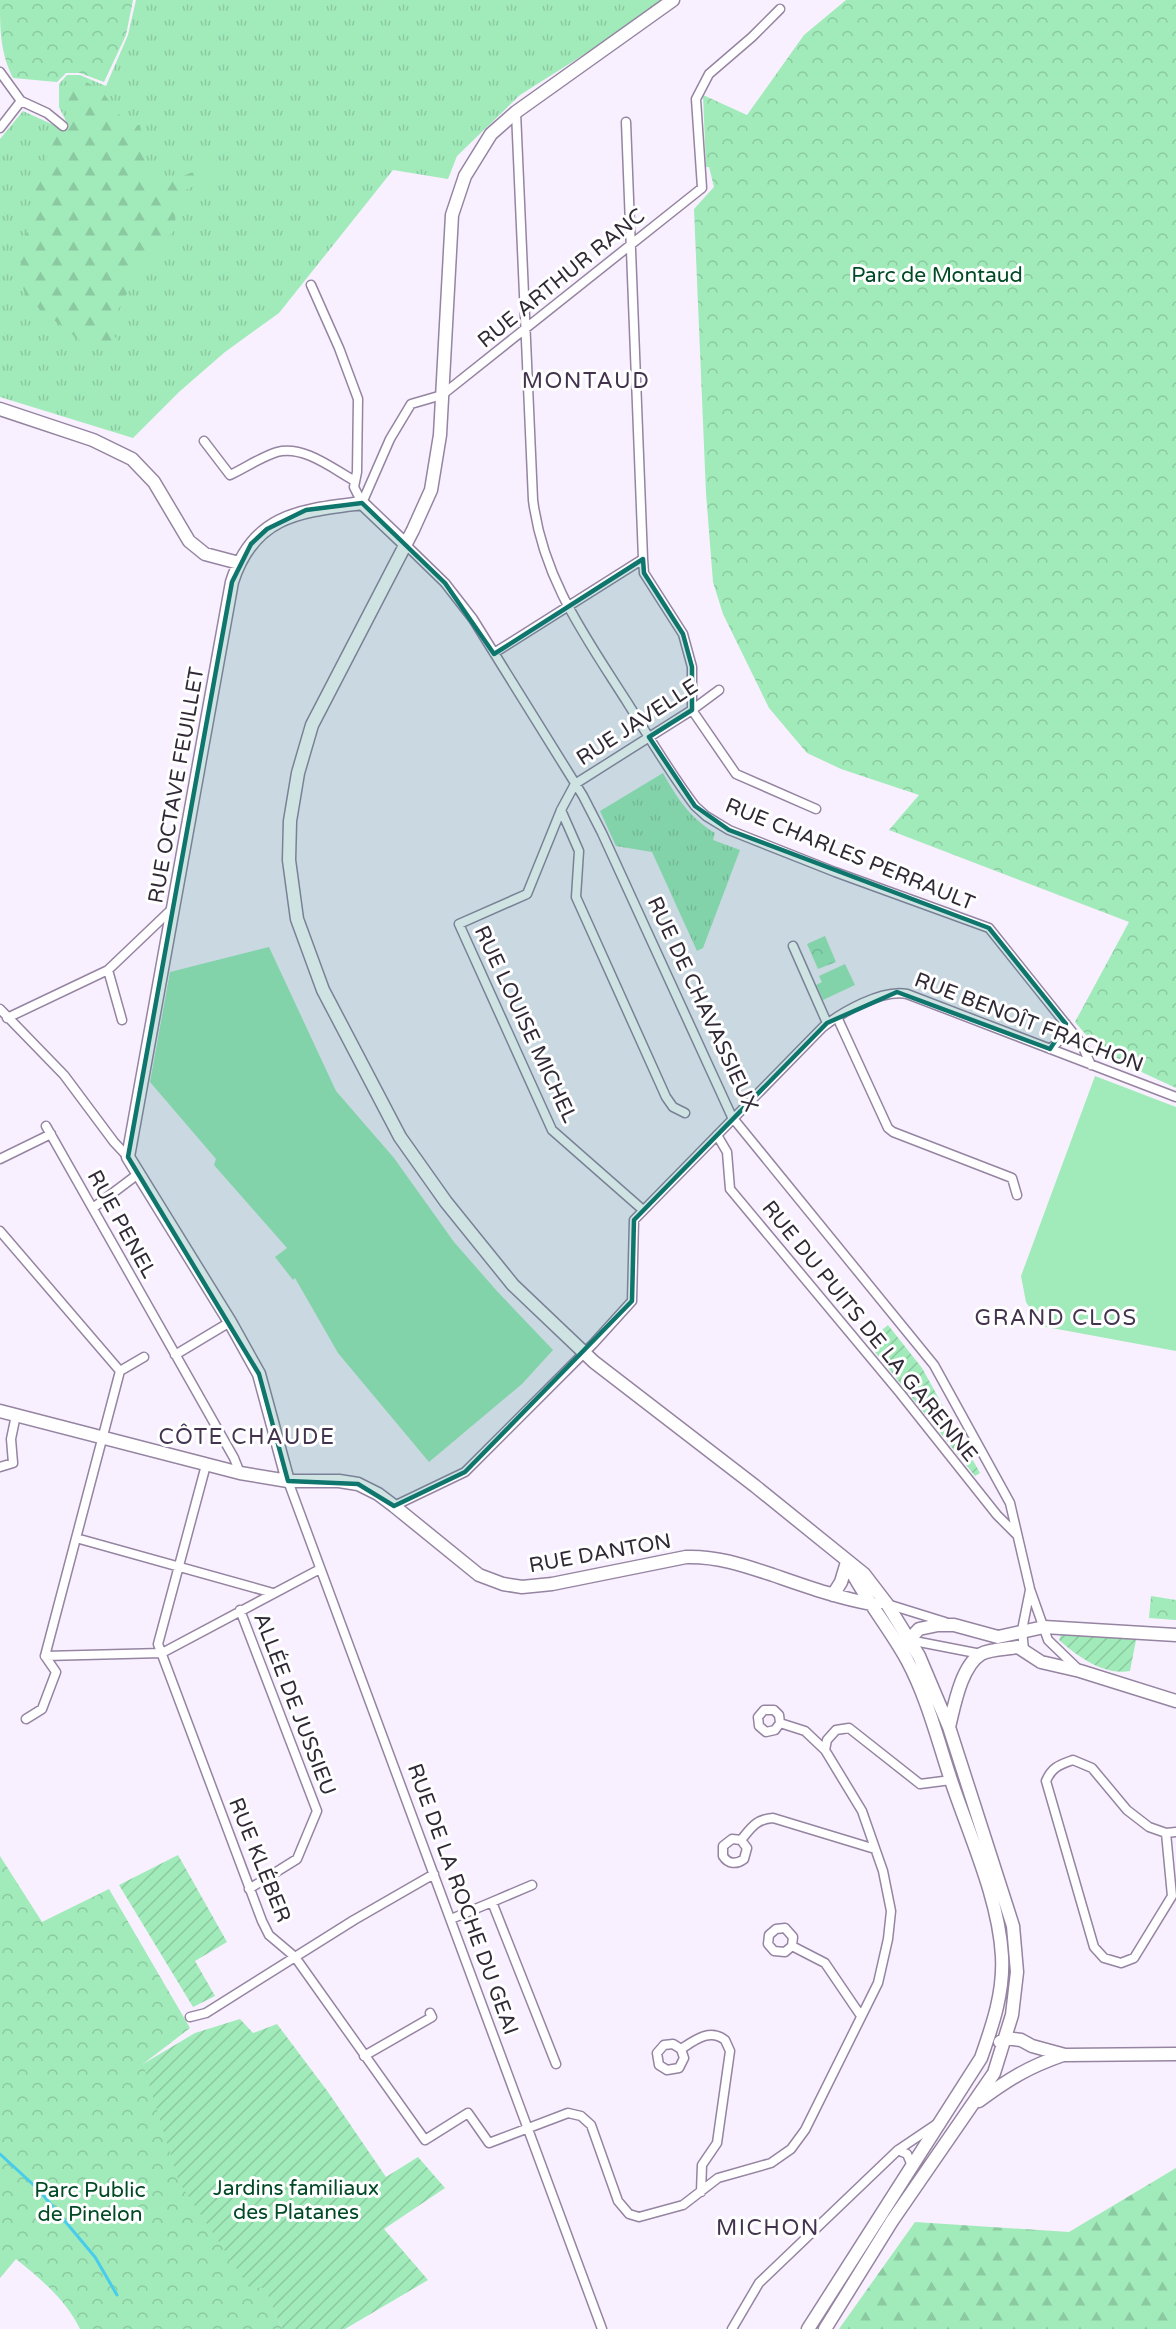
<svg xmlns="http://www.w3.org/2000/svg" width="1176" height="2329" viewBox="0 0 1176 2329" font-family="'Varela Round',sans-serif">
	<defs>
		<pattern id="grass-tufts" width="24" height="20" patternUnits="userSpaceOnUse" patternTransform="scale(1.5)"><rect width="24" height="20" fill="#a1eab9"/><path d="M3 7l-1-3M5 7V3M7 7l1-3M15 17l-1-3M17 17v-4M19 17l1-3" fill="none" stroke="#8bc9a0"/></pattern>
		<pattern id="forest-firs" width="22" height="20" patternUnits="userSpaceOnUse" patternTransform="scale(1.5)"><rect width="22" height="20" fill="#a1eab9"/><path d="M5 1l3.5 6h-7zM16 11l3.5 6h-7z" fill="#8bc9a0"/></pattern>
		<pattern id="park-crowns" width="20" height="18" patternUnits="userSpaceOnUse" patternTransform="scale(1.5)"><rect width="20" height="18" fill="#a1eab9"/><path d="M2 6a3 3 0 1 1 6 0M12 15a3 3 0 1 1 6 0" fill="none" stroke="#8bc9a0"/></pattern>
		<pattern id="garden-furrows" width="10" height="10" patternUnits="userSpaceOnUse" patternTransform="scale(1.5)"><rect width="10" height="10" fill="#a1eab9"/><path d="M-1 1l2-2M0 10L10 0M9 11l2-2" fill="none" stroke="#8bc9a0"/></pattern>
	</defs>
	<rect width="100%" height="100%" fill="#f8f0fe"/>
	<path fill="url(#grass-tufts)" d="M136,0H670L520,95L457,156L448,179L393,170L279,313L225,352L179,392L133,438L0,397V139L23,111L58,127L67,123L59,107V84L67,75H80L106,86L128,35Z
		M663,773C677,798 690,818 715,833L713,840L740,850L703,948L697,951L652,852L616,846L600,811Z"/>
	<path fill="url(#forest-firs)" d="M79,78L101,90L128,126L140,125L148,177L165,183L211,165L215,175L176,195L175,230L144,262L116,314L111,333L124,346L83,343L26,298L19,273L36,182L59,130L69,126L62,90L69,79Z
		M1176,2168V2329H839L915,2222L1069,2232Z"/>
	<path fill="url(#park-crowns)" d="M0,0H133L126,35L104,82L80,73H66L57,82L13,78C0,52 0,29 0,0Z
		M846,0H1176V1088L1107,1056L1100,1051L1075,1022L1129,922L889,830L919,795L841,769L807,753L769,708L723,614L713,582L706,493L694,209L714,187L709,167H706L703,95L747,115L804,35Z
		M825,936L836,962L818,969L807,944Z
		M1151,1596L1176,1600V1620L1149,1618Z
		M0,1856L42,1922L109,1889L190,2028L143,2064L265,2287L282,2329H80C66,2300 41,2279 16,2259L0,2278Z"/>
	<path fill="url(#garden-furrows)" d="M888,1325L922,1368L980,1473L975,1476L867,1342Z
		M1061,1635H1097L1136,1640L1130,1671C1104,1676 1077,1656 1059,1640Z
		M178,1855L227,1942L195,1961L215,1996L193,2007L119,1885Z
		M240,2019L253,2033L277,2024L328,2092L386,2177L418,2157L445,2188L384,2229L428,2280L345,2329H282L265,2288L249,2287L179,2182L143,2064L195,2033Z"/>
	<path fill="#a1eab9" d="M269,947L336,1091L394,1158L454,1242L496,1290L553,1350L522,1384L429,1462L338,1353L295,1278L293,1280L275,1257L287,1248L214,1165L216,1159L150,1082L170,972Z
		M845,964L855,985L823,1000L816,985L822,982L819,976Z
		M1095,1076L1176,1107V1351L1041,1326L1026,1302L1021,1276Z"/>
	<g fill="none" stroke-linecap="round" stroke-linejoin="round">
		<path stroke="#48ccec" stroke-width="3" d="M0,2154L38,2189L95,2257L117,2295"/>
		<g stroke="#9584a2" stroke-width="11">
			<path id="street" d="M0,72L21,101L47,113L63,126
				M516,112L533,500C543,579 585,636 627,702C649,737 670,773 695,806L706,816L729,830L835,872L989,928L1081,1043L1091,1065
				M0,128L21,101
				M311,285L339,348L358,399L357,472L354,487L362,503
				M204,441L230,475C245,468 261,457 277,452C304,445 333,469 355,481
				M362,503L390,439L411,404L442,395L702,188L696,99L709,74L752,37L780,9
				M406,545L445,583L473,619L583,796L602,833L732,1117L934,1365L1010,1503L1030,1589L1048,1640L1078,1669
				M643,559L644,573L683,634L692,667V710L736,774L816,809
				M494,653L643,559L626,122
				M561,810L579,851L576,897L666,1097L673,1107L685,1113
				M793,946L827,1023
				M108,970L122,1020
				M0,1009L64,1075L114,1142L128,1157
				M837,1017L888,1128L893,1132L1012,1178L1017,1195
				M7,1018L108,970L173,908
				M1050,1049L1060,1040L1066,1024
				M46,1126L234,1458L240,1473
				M717,1135L727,1152L730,1189L900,1393L997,1515L1017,1535
				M0,1159L51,1134
				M93,1208L138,1174
				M643,1210L552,1130L459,924L527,894L561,810L575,784L692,710L719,690
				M0,1231L120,1371
				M175,1355L230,1322
				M120,1371L144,1357
				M206,1465L158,1644L262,1921L269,1935L295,1957L425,2140L468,2113L489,2143L568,2113L581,2116L591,2125L618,2201L629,2214L639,2217L683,2205L718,2178L771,2163L791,2149L805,2130L878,1983L888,1939L891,1911L883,1871L862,1811L825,1750L827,1740L836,1730L849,1728L920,1784L951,1780
				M0,1467L13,1463L11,1439L16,1415
				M288,1481L602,2329
				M394,1506L465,1472L593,1344L632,1301L634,1220L823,1027C842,1012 882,989 907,994L1176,1097
				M76,1538L273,1593
				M872,1604H887L945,1622
				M240,1610L317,1811L297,1859L249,1889
				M909,1640L981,1654
				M1024,1650L1022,1630L1030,1590
				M45,1656L162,1653L320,1569
				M45,1656L120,1371
				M26,1719L42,1709L56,1672L45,1656
				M780,1723L775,1730L766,1732L759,1726L758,1717L764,1710H774L779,1715L780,1723L805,1731L825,1750
				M1166,1833L1172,1896L1134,1958L1121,1963L1104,1958L1094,1947L1046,1781C1052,1767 1059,1765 1073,1760L1092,1768L1127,1810L1149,1827L1166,1833L1176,1832
				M741,1840L732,1839L723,1846V1856C728,1864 736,1865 744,1859L747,1848L741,1840C751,1828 756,1819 773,1818L875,1849
				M492,1902L532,1885
				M451,1919L492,1902L556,2064
				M792,1946L793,1937L785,1928L776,1929L769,1935L768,1944L774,1951L785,1952L792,1946L825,1963L861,2016
				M190,2017L206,2013L354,1920L434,1874
				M681,2049L684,2058L679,2068L667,2070L659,2065L657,2053L664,2045L673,2044L681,2049C695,2040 710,2028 725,2040L730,2051L717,2143L702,2165L701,2192
				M364,2056L432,2017L430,2013
				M898,2150L907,2154L912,2166
				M732,2329L759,2283L898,2150L938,2123"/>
		</g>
		<g stroke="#9584a2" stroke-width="15">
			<path id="secondary" d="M673,0L516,112L491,134L465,176L452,215L440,435L431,490L413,530L312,725L298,773L290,821L289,860L297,919L323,990L400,1137L446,1202L513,1285L594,1362L755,1486L864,1574L887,1604L919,1656L949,1727L1013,1926L1017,1972L1012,2015L994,2073L892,2221L825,2329
				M0,409L93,440L132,459L154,482L189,541L205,554L239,563
				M0,1411L240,1473L288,1481H339L358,1484L378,1494L394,1506L479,1575L503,1584L522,1587L552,1584L686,1557C717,1556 743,1565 773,1575C805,1586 838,1598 872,1604
				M288,1481L259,1374L230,1322L128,1157L232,582C254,514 300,511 362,503L406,545
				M833,1595L841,1582L847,1562
				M902,1643L909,1640L919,1629L938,1625H954L998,1637L1044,1627L1176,1635
				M949,1727C954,1707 961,1666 981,1654C990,1649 1008,1649 1018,1647L1041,1662L1080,1671L1176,1701
				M1000,2042L1006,2038L1021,2040L1032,2046L1065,2055L1176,2054
				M979,2101C1009,2079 1028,2067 1063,2055
				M808,2329L981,2058C993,2024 1004,1992 1002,1956C999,1901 972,1841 954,1789C939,1746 929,1701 907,1660C889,1627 864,1598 847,1563"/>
		</g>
		<use href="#street" stroke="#fff" stroke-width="8"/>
		<use href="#secondary" stroke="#fff" stroke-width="12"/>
	</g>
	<path fill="#0f766e" fill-opacity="0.2" stroke="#0f766e" stroke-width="4.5" stroke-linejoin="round" d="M362,503L445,583L494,654L643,559L644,573L683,634L692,667V710L649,737L695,806L729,830L989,928L1066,1024L1050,1049L897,992L827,1023L634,1220L632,1301L465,1472L394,1506L358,1484L288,1481L259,1374L128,1157L232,582L251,544L267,529L306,510Z"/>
	<g text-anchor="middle" stroke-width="6" stroke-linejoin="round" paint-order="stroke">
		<g font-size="21" fill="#004a25" stroke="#fff">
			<text x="937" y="282">Parc de Montaud</text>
			<text x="296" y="2195">Jardins familiaux<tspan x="296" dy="24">des Platanes</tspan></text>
			<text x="90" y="2197">Parc Public<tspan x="90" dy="24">de Pinelon</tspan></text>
		</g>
		<g font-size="21" fill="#312936" stroke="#fff">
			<text transform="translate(561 278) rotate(-39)" y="7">RUE ARTHUR RANC</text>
			<text transform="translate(637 722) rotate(-33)" y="7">RUE JAVELLE</text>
			<text transform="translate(176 785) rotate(-80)" y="7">RUE OCTAVE FEUILLET</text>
			<text transform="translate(850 854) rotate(22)" y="7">RUE CHARLES PERRAULT</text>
			<text transform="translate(703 1004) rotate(65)" y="7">RUE DE CHAVASSIEUX</text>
			<text transform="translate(1029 1022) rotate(21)" y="7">RUE BENOÎT FRACHON</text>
			<text transform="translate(526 1024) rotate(65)" y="7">RUE LOUISE MICHEL</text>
			<text transform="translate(122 1224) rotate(61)" y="7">RUE PENEL</text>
			<text transform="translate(870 1331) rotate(51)" y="7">RUE DU PUITS DE LA GARENNE</text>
			<text transform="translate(600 1553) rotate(-10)" y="7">RUE DANTON</text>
			<text transform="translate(295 1704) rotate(69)" y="7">ALLÉE DE JUSSIEU</text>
			<text transform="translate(260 1860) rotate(68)" y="7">RUE KLÉBER</text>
			<text transform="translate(463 1899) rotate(70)" y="7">RUE DE LA ROCHE DU GEAI</text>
		</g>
		<g font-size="22" letter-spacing="1.5" fill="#43334e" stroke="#fff">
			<text x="586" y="388">MONTAUD</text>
			<text x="1056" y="1325">GRAND CLOS</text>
			<text x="247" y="1444">CÔTE CHAUDE</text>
			<text x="768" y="2235">MICHON</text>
		</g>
	</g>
</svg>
